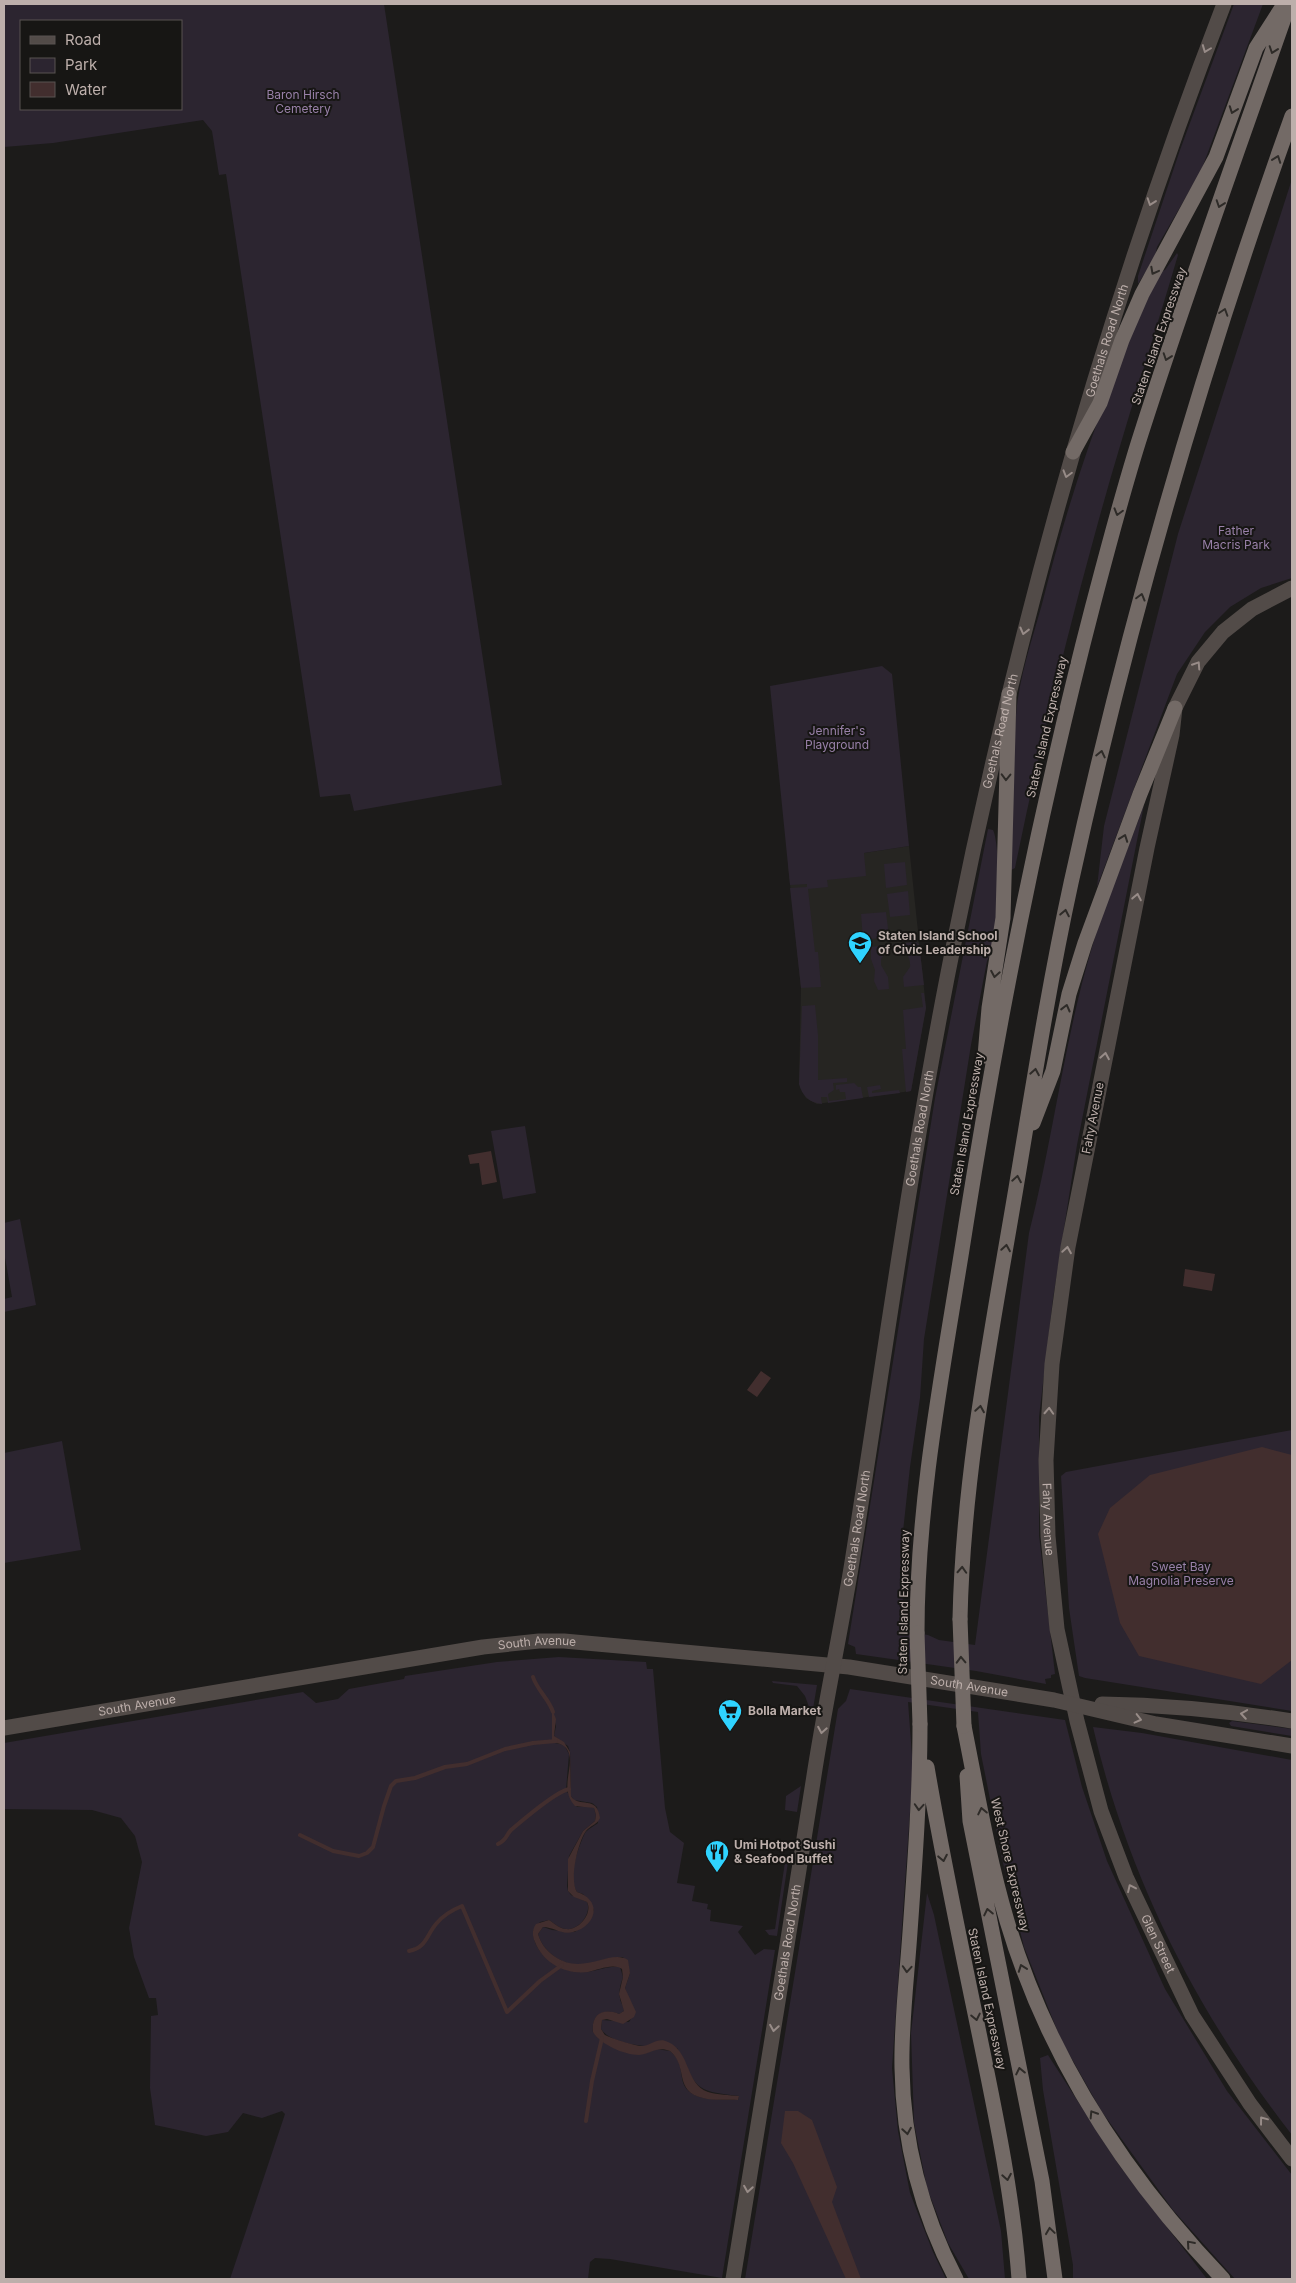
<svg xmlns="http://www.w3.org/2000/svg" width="1296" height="2283" viewBox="0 0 1296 2283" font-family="Inter,sans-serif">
	<rect width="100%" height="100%" fill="#1c1b1a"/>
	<path fill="#262522" d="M909,846L926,1007L911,1091L817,1104L806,1098L799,1084L801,988L788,865Z"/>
	<path fill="#2c2530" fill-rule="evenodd" d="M4,4H384L502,785L354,811L350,794L320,797L226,174L219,175L212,131L203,120L53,143L4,147ZM21,21H181V109H21Z
		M1234,4H1263L1201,171L1157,247L1155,257L1138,284V276L1180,150Z
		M1292,179V578L1261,588L1230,607L1205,632L1177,674L1097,887L1104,826L1178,534Z
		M1177,253L1178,255C1151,347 1121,438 1096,530C1065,642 1038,755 1015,868L1011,870C1012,819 1011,766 1016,715C1019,677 1032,640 1042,604C1071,489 1109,379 1160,272L1165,270Z
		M882,666L892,674L909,846L864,853L866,876L827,880L828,887L808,889L815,952H818L821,987L801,988L790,888L807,887V884L790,885L770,686Z
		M1144,805L1077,1145L1053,1299L1039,1417V1535L1055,1674L1051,1675V1678L1045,1679L1046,1684L976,1671L856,1654L855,1647L848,1644L935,1098L988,829L993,830C1000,843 1000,922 996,939C994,946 990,954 987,961L971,1045L924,1339L920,1398L910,1467L901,1550L904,1631L928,1635L939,1640L975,1645L1029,1233C1053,1139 1064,1041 1092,947C1106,899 1127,852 1144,805Z
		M905,862L907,885L886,888L884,864Z
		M908,891L910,915L890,917L887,894Z
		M886,912L889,937L863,940L861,914Z
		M916,942L919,944L924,985L904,987L903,977L910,967C911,956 905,949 894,949L893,944Z
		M885,945L886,952L881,959V965L888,977L889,989L878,990L874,981L875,970L871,959V947Z
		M921,993H924L926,1008L911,1091L906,1092L902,1049H906L903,1010L923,1007Z
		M815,1005L818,1035V1080L847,1078V1082L833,1083L834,1090L828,1094L829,1101L846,1099L845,1092H840L839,1089L836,1090V1085L854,1083L858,1087H861L863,1098L828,1103L827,1097H821L822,1104C809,1103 802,1095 799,1084L802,1006Z
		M880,1085L881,1089L872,1091V1093L899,1090L900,1093L869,1097L867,1087Z
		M525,1126L536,1193L503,1199L491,1131Z
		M20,1219L36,1305L4,1312V1299L12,1297L4,1252V1223Z
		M1292,1430V1711L1085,1678L1079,1676L1069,1608L1061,1476L1066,1472Z
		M62,1441L81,1550L4,1563V1453Z
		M559,1657L646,1662L647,1669H653L665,1808L670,1832L684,1843L677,1883L695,1886L692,1901L708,1904L707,1909L711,1910L710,1921L743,1926L738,1932L755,1955L764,1949L775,1950L722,2278L610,2259L595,2258L590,2262L588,2279H230L285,2114L282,2111L262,2118L243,2113L228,2132L206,2136L155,2125L150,2088L151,2016L158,2015L156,1998H149L134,1957L129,1928L142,1862L135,1836L121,1818L92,1810L4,1809V1743L303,1692L316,1703L338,1699L349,1689L404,1679L405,1676L497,1662ZM552,1712L556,1726L554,1736L568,1746L570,1752L571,1796L574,1800L592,1803L597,1807L598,1823C594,1826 588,1829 585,1833C578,1848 567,1877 577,1892L583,1894L594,1910L575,1932L552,1930L543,1927L538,1934C543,1953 565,1967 584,1965C598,1964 610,1957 623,1957L630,1973L625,1988L627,1994L635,2012L629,2022L602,2020L601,2029C613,2047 657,2047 677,2048C697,2087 692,2091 739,2096L738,2100C720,2099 685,2103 682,2078C680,2065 680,2059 670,2051L656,2049L643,2054L593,2032C591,2014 604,2008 619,2014L624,2011C624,2005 620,2003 620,1998C618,1992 621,1983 623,1977L620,1967C613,1966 605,1968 597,1970C576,1975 564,1971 547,1958C539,1952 533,1942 533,1931L540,1922L549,1920C554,1923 560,1929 566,1929C579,1931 592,1913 587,1902L571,1895L568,1891L567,1886L569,1856L583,1831L595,1821L596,1815L594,1808L585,1806L577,1807L566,1790L569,1754L564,1745L555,1743Z
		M772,1681L817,1685L812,1715L805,1696L797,1686L773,1683Z
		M850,1689L1065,1720L1082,1787L1107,1861L1165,1989L1227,2091L1292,2175V2279H1235L1173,2210L1102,2112L1061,2040L1024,1947L1002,1859L981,1754L978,1712L908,1702L913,1769L892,2068L898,2131L910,2193L933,2252L946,2279H745L838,1709L846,1701Z
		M1232,1721L1292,1729V1736L1231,1726L1229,1723Z
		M1093,1727L1142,1733L1292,1760V2135C1197,2013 1128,1878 1093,1727Z
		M801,1786L797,1812L785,1810L786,1796Z
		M785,1862H788L777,1936L769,1935L765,1930L775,1929Z
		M927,1893L934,1915L1001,2231L1005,2279H969L948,2243L927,2188L914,2123L911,2033Z
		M1048,2055L1119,2165L1207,2279H1073V2265L1043,2090L1040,2058Z"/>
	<path fill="#422e2e" d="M491,1151L497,1182L482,1185L479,1163L470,1164L468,1155Z
		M1185,1269L1215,1274L1212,1291L1183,1286Z
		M761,1371L771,1378L757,1397L747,1390Z
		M1262,1447L1292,1455V1660L1261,1684L1139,1656L1120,1623L1098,1534L1110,1508L1150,1475Z
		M552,1709L556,1719L554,1736L564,1742L570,1752L571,1796C579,1809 597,1794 600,1818C597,1825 591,1825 586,1831C578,1842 569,1880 577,1892C604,1901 595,1927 573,1932C561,1935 554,1927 543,1927L538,1934C541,1944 546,1950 554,1956C583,1977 610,1948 628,1960L630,1973L625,1988L636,2012L634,2017L623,2024L607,2019L602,2020L601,2029C602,2030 604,2034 605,2035C610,2038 638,2047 643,2046C652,2045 658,2037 668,2042C691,2052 685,2084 708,2092C718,2095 729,2095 739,2096L738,2100C727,2099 714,2101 703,2098C673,2091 689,2067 670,2051C657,2046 651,2054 639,2055C624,2055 600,2044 593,2032C591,2013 604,2008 619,2014L624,2011L619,1994L623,1977L622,1969C613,1963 598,1970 588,1972C566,1975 543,1963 535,1942C532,1935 532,1930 536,1924L549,1920C554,1923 560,1929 566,1929C579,1931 593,1913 587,1902L574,1897L568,1891V1859L583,1831L595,1821L596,1815L594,1808L575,1806C557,1787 578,1763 566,1748C562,1743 557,1744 552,1741Z
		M785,2111H798L812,2120L837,2187L832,2202L861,2279H846L793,2163L781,2143Z"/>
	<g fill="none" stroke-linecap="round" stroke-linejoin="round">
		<path stroke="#422e2e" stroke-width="4" d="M533,1677C537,1690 549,1699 553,1712
			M300,1835L333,1851L359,1856L367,1853L373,1847L384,1806L391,1786L396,1781L415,1778L445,1767L467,1764L505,1749L533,1743L556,1741
			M498,1844C508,1839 505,1836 511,1830C524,1819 555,1792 569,1789
			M409,1951C426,1948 426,1936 436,1924C443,1915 452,1910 462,1906L507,2012L540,1981L562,1965
			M586,2121L592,2081L602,2038"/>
		<g stroke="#524b48" stroke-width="15">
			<path id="s1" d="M1292,588L1252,609L1223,632L1198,662L1175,708L1172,735L1147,848L1068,1247L1052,1364L1046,1460L1048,1536L1057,1629L1077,1721L1101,1811L1126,1877L1192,2015L1250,2104L1292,2159"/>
			<path d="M1102,1704C1167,1705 1229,1711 1292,1721"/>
			<path id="s2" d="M4,1728L483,1647L539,1641H564L849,1667L1054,1700L1156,1724L1292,1746"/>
			<path id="s3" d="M733,2279C760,2113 787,1948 813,1782C824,1708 840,1636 852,1562C885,1354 913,1144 955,938C1019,619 1107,307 1224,4"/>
		</g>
		<path stroke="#736a66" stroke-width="15" d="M1073,452L1100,403L1122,340L1142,294L1216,157L1256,48L1281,9
			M985,1056L989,1008L1003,918L1009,694
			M1033,1123L1053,1071L1069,994L1085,943L1140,794L1175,708
			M960,1619C963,1474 992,1331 1016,1188C1033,1086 1049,984 1071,883C1128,623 1202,367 1292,116
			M917,1633C917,1495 945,1360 966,1224C999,1015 1040,809 1093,605C1108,548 1123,490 1141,434C1187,290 1239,147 1289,4
			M920,1724C920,1793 915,1862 910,1932C907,1977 901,2023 902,2068C903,2142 922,2214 956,2279
			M964,1726C977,1791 988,1857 1007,1921C1048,2059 1125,2176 1223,2279
			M927,1767C942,1855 960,1941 978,2028C995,2111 1013,2195 1019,2279
			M967,1776L970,1821L1042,2181L1055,2279"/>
		<path stroke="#736a66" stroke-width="15" d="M960,1619L964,1726
			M917,1633L920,1724"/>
	</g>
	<defs><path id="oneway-chevron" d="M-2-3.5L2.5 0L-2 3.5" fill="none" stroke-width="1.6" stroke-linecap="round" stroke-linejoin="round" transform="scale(1.25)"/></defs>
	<g stroke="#988c88">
		<use href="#oneway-chevron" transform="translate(1206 49) rotate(111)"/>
		<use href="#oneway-chevron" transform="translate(1151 202) rotate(109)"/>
		<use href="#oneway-chevron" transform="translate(1067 474) rotate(106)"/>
		<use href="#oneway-chevron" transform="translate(1024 631) rotate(104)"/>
		<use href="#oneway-chevron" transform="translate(1197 665) rotate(-57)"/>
		<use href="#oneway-chevron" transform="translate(1137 897) rotate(-79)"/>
		<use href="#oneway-chevron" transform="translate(1105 1056) rotate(-80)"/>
		<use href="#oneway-chevron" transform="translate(1067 1250) rotate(-81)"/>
		<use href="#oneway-chevron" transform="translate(1049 1411) rotate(-87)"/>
		<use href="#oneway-chevron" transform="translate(1244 1714) rotate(-171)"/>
		<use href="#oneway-chevron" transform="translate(1138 1719) rotate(14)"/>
		<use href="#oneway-chevron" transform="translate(822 1730) rotate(100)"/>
		<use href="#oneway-chevron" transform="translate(1131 1888) rotate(-115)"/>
		<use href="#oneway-chevron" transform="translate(774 2028) rotate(99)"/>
		<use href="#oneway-chevron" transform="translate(1263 2120) rotate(-127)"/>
		<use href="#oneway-chevron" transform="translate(748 2189) rotate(99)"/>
	</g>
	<g stroke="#2e2b28">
		<use href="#oneway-chevron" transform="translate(1273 50) rotate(109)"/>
		<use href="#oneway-chevron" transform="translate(1233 110) rotate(110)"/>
		<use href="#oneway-chevron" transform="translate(1277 159) rotate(-70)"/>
		<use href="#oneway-chevron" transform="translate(1220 204) rotate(109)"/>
		<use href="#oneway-chevron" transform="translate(1154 271) rotate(118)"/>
		<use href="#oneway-chevron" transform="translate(1224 312) rotate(-72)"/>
		<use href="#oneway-chevron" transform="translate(1167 357) rotate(109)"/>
		<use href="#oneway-chevron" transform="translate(1118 512) rotate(106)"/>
		<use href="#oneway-chevron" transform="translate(1141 597) rotate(-75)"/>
		<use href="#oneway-chevron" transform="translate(1101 754) rotate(-77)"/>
		<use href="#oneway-chevron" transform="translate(1006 777) rotate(91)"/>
		<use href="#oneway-chevron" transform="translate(1124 838) rotate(-70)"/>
		<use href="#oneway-chevron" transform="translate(1065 913) rotate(-79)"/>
		<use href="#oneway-chevron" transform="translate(995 974) rotate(100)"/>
		<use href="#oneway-chevron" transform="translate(1066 1008) rotate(-76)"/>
		<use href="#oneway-chevron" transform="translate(1035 1072) rotate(-80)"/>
		<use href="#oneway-chevron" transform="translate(1017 1179) rotate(-80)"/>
		<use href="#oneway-chevron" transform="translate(1006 1248) rotate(-81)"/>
		<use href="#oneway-chevron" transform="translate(980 1409) rotate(-81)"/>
		<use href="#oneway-chevron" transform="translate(962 1570) rotate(-87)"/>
		<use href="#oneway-chevron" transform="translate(961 1660) rotate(-92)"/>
		<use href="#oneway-chevron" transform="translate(919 1807) rotate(94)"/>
		<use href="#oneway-chevron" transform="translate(982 1811) rotate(-102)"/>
		<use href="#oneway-chevron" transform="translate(943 1858) rotate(79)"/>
		<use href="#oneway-chevron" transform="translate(988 1912) rotate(-102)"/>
		<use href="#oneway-chevron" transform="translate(1022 1968) rotate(-110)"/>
		<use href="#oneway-chevron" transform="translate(907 1969) rotate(94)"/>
		<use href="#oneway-chevron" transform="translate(976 2017) rotate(78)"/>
		<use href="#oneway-chevron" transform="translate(1020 2071) rotate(-102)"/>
		<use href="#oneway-chevron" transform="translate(1093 2114) rotate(-122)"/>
		<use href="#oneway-chevron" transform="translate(907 2131) rotate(81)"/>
		<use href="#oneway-chevron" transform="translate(1007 2177) rotate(80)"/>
		<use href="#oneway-chevron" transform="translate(1050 2231) rotate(-98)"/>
		<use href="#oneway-chevron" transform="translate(1190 2244) rotate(-131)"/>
	</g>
	<defs>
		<g id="school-pin" transform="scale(1.25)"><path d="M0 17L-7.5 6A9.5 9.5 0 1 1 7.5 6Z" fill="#2fd3ff" stroke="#171614"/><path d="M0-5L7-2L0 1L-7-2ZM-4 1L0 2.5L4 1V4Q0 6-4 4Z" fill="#111"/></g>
		<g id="supermarket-pin" transform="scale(1.25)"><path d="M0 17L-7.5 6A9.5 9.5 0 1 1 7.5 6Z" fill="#2fd3ff" stroke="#171614"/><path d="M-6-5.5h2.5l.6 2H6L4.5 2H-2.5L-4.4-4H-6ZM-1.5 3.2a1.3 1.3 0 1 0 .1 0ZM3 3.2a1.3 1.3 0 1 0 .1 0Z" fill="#111"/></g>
		<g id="restaurant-pin" transform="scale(1.25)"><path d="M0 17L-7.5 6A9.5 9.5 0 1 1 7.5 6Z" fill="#2fd3ff" stroke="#171614"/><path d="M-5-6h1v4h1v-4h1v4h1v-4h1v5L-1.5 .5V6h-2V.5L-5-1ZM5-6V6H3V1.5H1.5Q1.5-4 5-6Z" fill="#111"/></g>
	</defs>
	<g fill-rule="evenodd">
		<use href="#school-pin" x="860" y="943"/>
		<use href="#supermarket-pin" x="730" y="1711"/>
		<use href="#restaurant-pin" x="717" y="1852"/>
	</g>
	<g text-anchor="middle" stroke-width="4" stroke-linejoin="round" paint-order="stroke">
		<g font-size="12" fill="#9981a9" stroke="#171614">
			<text x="303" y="99">Baron Hirsch<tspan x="303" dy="14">Cemetery</tspan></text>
			<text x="1236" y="535">Father<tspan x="1236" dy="14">Macris Park</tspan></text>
			<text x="837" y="735">Jennifer's<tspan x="837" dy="14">Playground</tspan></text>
			<text x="1181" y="1571">Sweet Bay<tspan x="1181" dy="14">Magnolia Preserve</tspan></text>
		</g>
		<g font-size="12" fill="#bdafab" stroke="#171614">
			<text transform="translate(1159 336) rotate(-71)" y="4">Staten Island Expressway</text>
			<text dy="4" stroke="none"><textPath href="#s3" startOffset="1976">Goethals Road North</textPath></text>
			<text transform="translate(1047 727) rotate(-77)" y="4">Staten Island Expressway</text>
			<text dy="4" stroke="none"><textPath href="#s3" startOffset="1571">Goethals Road North</textPath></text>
			<text transform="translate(1093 1118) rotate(-79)" y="4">Fahy Avenue</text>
			<text transform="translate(967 1124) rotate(-80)" y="4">Staten Island Expressway</text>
			<text dy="4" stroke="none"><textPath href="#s3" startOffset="1166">Goethals Road North</textPath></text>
			<text dy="4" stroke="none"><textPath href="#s1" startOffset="996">Fahy Avenue</textPath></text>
			<text dy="4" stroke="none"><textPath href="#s3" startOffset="761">Goethals Road North</textPath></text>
			<text transform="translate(904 1602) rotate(-89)" y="4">Staten Island Expressway</text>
			<text dy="4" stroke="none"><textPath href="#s2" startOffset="540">South Avenue</textPath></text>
			<text dy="4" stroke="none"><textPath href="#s2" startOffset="975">South Avenue</textPath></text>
			<text dy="4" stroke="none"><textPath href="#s2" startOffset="135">South Avenue</textPath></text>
			<text transform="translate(1010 1865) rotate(77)" y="4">West Shore Expressway</text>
			<text dy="4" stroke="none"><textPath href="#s3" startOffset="341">Goethals Road North</textPath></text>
			<text dy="4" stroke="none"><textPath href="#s1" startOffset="1438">Glen Street</textPath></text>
			<text transform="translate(987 1999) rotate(78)" y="4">Staten Island Expressway</text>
		</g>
		<g font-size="12" font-weight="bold" fill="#bdafab" stroke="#171614" text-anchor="start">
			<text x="878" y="940">Staten Island School<tspan x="878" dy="14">of Civic Leadership</tspan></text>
			<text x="748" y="1715">Bolla Market</text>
			<text x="734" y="1849">Umi Hotpot Sushi<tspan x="734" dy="14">&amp; Seafood Buffet</tspan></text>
		</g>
	</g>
	<rect width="1296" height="2283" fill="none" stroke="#bdafab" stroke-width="10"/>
	<rect x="20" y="20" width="162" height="90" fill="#171614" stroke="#595350"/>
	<rect x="30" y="36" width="25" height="8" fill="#524b48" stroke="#595350"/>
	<text x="65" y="45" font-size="15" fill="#bdafab">Road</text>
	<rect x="30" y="58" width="25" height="15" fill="#2c2530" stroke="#595350"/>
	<text x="65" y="70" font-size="15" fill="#bdafab">Park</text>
	<rect x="30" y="82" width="25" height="15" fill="#422e2e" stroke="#595350"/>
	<text x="65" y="95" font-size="15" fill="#bdafab">Water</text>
</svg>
